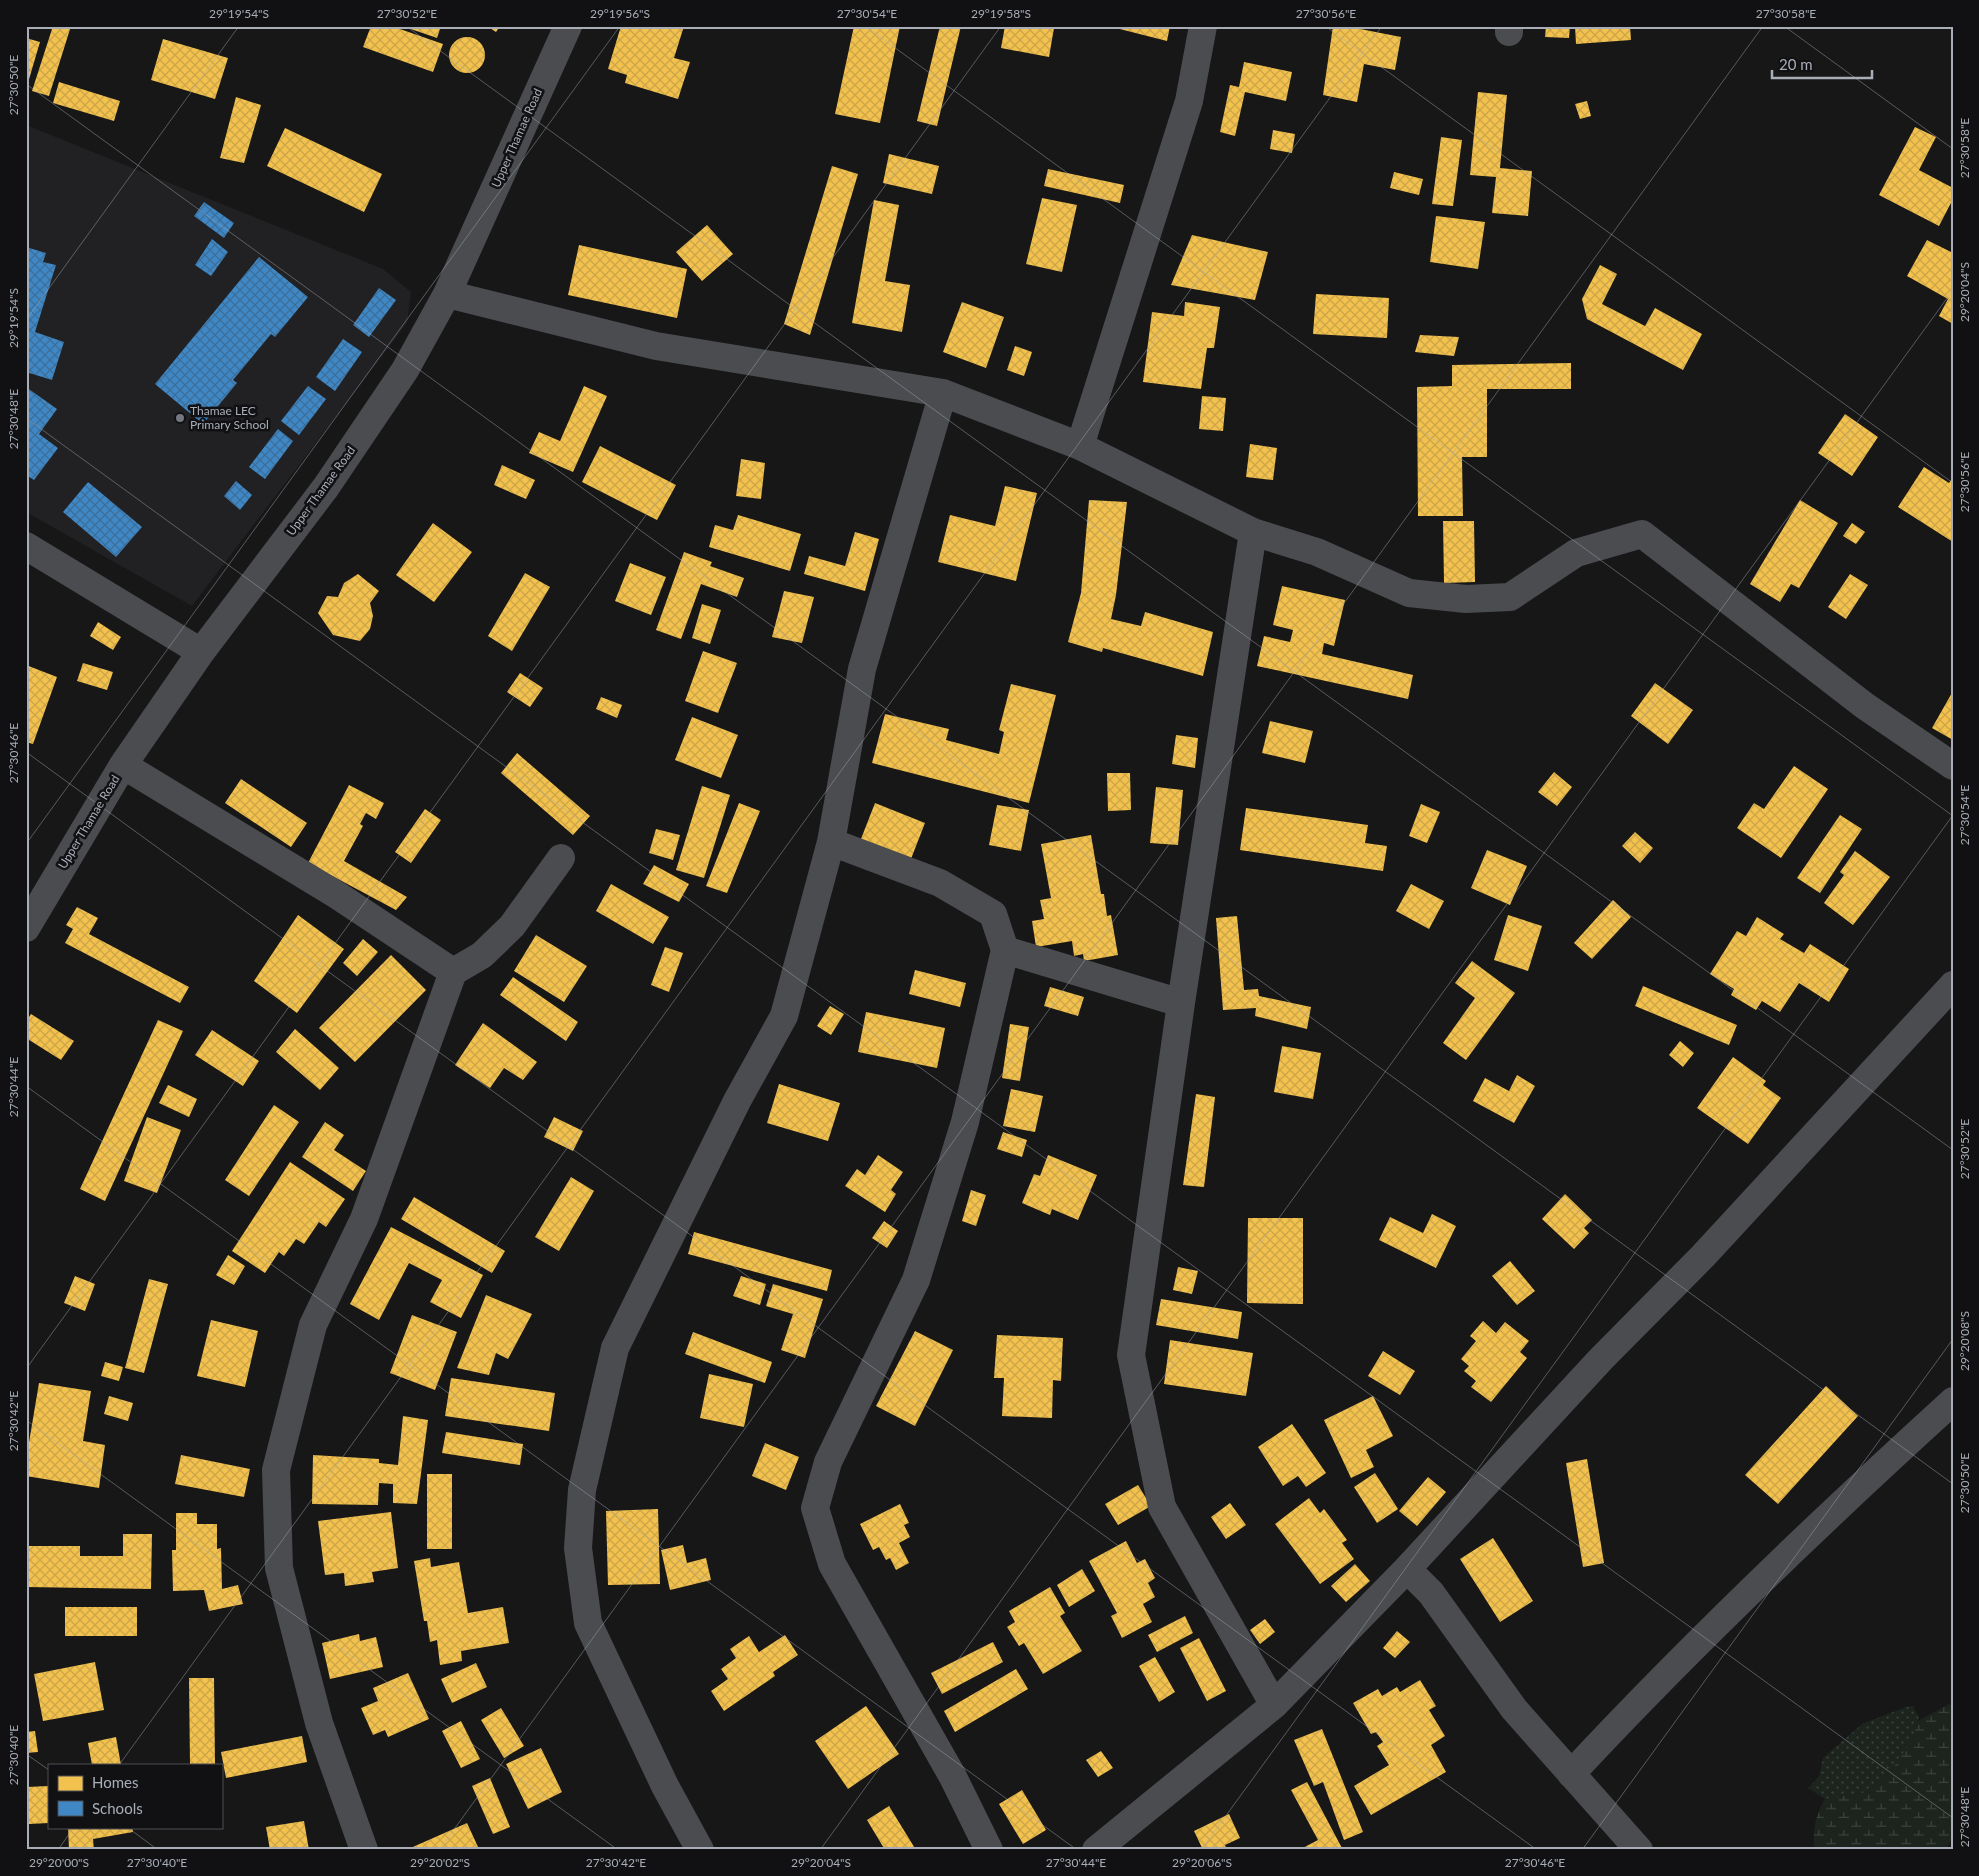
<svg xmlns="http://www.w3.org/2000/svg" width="1979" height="1876" viewBox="0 0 1979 1876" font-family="Lato,sans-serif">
	<defs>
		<pattern id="green-dots" width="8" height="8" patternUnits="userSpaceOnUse" patternTransform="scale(1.25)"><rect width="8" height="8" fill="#1d241e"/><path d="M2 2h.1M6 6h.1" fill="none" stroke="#3b413d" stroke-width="1.8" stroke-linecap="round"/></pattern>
		<pattern id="wetland-marsh" width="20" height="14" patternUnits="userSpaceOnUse" patternTransform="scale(1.25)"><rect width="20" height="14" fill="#1d241e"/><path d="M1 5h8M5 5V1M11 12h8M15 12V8" fill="none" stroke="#3b413d"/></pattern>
		<pattern id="homes-cross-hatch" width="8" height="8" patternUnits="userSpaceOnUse" patternTransform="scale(1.25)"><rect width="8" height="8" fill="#f2c14e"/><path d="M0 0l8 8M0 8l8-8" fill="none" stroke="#cca549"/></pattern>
		<pattern id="schools-cross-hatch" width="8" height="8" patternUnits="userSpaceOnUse" patternTransform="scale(1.25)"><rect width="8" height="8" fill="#3f88c5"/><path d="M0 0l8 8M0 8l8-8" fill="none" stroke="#3b6f9a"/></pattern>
	</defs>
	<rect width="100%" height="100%" fill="#171717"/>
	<path fill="#212123" d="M26,125L383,269L411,292L407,323L192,606L26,512Z"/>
	<path fill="url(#green-dots)" d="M1913,1706L1919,1718L1911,1742L1892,1769L1868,1792L1825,1799L1808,1788L1819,1777L1823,1758L1862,1724L1906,1707Z"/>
	<path fill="url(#wetland-marsh)" d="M1949,1704L1953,1706V1838L1945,1850H1814C1813,1829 1815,1816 1825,1799L1868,1792L1892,1769L1911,1742L1918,1721Z"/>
	<path fill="url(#homes-cross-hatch)" d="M53,26H71L49,96L32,91Z
		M371,26H398L397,28L443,44L433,72L363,47Z
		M402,26H441L437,38Z
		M487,26H500L496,32Z
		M621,26H684L674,58L690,62L678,99L625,83L627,75L608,69Z
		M854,26H900L880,123L835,114Z
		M940,26H961L937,126L917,121Z
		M1005,26L1054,28L1049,57L1001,48Z
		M1108,26H1170L1167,41Z
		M1333,26H1345L1401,37L1395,70L1364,64L1357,102L1323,95Z
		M1546,26H1570L1569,38L1545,37Z
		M1575,26H1630L1631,40L1576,44Z
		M449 55a18 18 0 1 1 36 0a18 18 0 1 1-36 0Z
		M26,38L40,42L27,86H26Z
		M163,39L228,58L215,99L151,80Z
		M1244,62L1292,72L1286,101L1245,92L1235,136L1220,132L1230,85L1239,87Z
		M59,82L120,101L114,121L53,103Z
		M1478,92L1507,95L1500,168L1532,171L1528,216L1492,213L1496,177L1470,175Z
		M236,97L261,105L244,163L220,158Z
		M1587,101L1591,116L1580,119L1575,104Z
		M1915,127L1936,137L1919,170L1953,188V199L1939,226L1879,195Z
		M285,128L382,174L364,212L267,166Z
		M1273,130L1295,134L1292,153L1270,149Z
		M1441,137L1462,140L1453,206L1432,204Z
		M889,154L939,166L932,194L883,183Z
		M832,166L858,174L810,335L784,324Z
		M1048,169L1124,185L1120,203L1044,186Z
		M1394,172L1423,179L1419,195L1390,188Z
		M1042,198L1077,205L1062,272L1026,264Z
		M874,200L899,205L885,281L910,285L902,332L852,323Z
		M1436,216L1485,222L1478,269L1430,262Z
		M707,225L733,254L702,281L676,252Z
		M1192,235L1268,252L1255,300L1171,285Z
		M1927,240L1953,253V324L1939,316L1948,299L1907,276Z
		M579,245L687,269L677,318L568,295Z
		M1600,265L1617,274L1602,304L1645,326L1655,308L1702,334L1683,370L1587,319L1582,299Z
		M1316,294L1389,298L1387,338L1313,334Z
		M962,302L1004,317L986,368L943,352Z
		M1185,302L1220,307L1214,348H1207L1201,389L1143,382L1152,312L1184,316Z
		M1420,335L1459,337L1454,356L1415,352Z
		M1015,346L1032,352L1024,376L1007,370Z
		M1571,363V389H1487V457H1462L1463,516H1418L1417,387L1452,386V365Z
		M584,386L607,396L573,472L529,453L539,432L560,441Z
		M1202,396L1226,398L1223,431L1199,429Z
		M1845,414L1878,437L1852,476L1818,453Z
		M1250,444L1277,448L1273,480L1246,477Z
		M600,446L676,485L657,520L582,482Z
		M741,459L765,463L761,499L736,496Z
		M502,465L535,480L526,499L494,485Z
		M1924,467L1949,483L1953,477V542L1898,507Z
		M1005,486L1037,493L1016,581L938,562L950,515L995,526Z
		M1089,500L1127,502L1116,595L1111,619L1141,626L1145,612L1213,632L1203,676L1103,648L1102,652L1068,642L1081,593Z
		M1800,500L1838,523L1799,588L1791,584L1780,602L1750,584Z
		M738,515L801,534L790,571L709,547L715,525L733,530Z
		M1443,521H1474L1475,582L1444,583Z
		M433,523L472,552L434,602L396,575Z
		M1852,523L1865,532L1856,544L1843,536Z
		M855,532L879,539L865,591L804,574L809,556L845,566Z
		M684,552L712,562L710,566L744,578L737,597L701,584L681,639L656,630Z
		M630,563L666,577L651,615L615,601Z
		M525,573L550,587L512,651L488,636Z
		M358,574L379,591L370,603L373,616L370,629L360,641L333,635L318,613L327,596L338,597L344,583Z
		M1850,574L1868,585L1846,619L1828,607Z
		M1282,586L1345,600L1334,646L1324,643L1322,654L1413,675L1408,699L1257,666L1264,636L1290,642L1293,630L1273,625Z
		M784,591L814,597L802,643L772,637Z
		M702,604L721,610L710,644L692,638Z
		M98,622L121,637L113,650L90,636Z
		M703,651L737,663L718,713L685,701Z
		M83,663L113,672L107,690L77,681Z
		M26,665L57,677L33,744L26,742Z
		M520,673L543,688L530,707L507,692Z
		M1655,683L1693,710L1668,744L1631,716Z
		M1011,684L1056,695L1029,803L872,763L885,714L949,729L946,740L999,754L1004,732L999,730Z
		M1953,691V740L1932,728Z
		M601,697L622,705L617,718L596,709Z
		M692,717L738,735L721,778L675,760Z
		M1270,721L1313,731L1305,763L1262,753Z
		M1176,735L1198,738L1195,768L1172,764Z
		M517,753L590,816L573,835L501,773Z
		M1794,766L1828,789L1781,858L1737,828L1754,803L1764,809Z
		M1554,772L1572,787L1557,806L1538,792Z
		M1107,773H1130L1131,810L1108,811Z
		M241,779L307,823L291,847L225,803Z
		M349,785L384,803L376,819L366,813L360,824L363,826L344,861L407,897L396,910L308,863Z
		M702,786L730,795L704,878L676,870Z
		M1156,787L1183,790L1178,845L1150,843Z
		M739,803L760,811L727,893L706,886Z
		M875,803L925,823L909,864L859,844Z
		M1421,804L1440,812L1427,843L1409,836Z
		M997,805L1029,810L1021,851L989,845Z
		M1246,808L1368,825L1365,843L1387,846L1383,871L1240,850Z
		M425,809L441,820L411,863L395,852Z
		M1840,815L1862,829L1820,893L1797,878Z
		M656,829L680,835L673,860L649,853Z
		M1635,832L1653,848L1640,863L1622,846Z
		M1091,835L1101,894H1104L1107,916L1111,915L1118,955L1084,961L1083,954L1074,956L1072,941L1036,947L1032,921L1044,919L1040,900L1051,898L1041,844Z
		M1487,850L1527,866L1510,905L1471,888Z
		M1855,851L1890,877L1853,925L1824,903L1844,875L1840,872Z
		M654,865L689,884L679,902L643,884Z
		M611,884L669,917L653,944L596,911Z
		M1411,884L1444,901L1429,929L1396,911Z
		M1613,900L1631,917L1592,959L1574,943Z
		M77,907L98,918L89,934L189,987L180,1003L65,943L73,929L66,925Z
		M298,915L344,949L297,1013L254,981Z
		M1508,915L1542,926L1528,971L1494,960Z
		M1237,916L1244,990L1258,989L1259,996L1311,1007L1307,1029L1255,1016L1256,1008L1223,1010L1216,918Z
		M1757,917L1784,934L1780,939L1804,953L1810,944L1849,969L1829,1002L1799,983L1780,1012L1762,1001L1756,1010L1731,995L1734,989L1710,974L1737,931L1746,936Z
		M536,935L587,966L564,1002L514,971Z
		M363,939L378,952L357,976L343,963Z
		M665,947L683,953L669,992L651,985Z
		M391,955L426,990L355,1062L319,1028Z
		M1472,961L1515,993L1466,1060L1443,1043L1475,998L1455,983Z
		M915,970L966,983L960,1007L909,994Z
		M513,977L578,1022L566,1041L500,995Z
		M1643,986L1737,1025L1729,1045L1635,1006Z
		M1050,987L1084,997L1078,1016L1044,1006Z
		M830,1006L844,1014L831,1035L817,1026Z
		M866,1012L945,1028L937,1068L858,1052Z
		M31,1014L74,1041L61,1060L26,1038V1022Z
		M158,1020L183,1031L105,1201L80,1189Z
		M483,1023L537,1062L523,1080L504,1068L490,1088L455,1065Z
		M1010,1024L1029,1027L1020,1081L1002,1078Z
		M295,1029L339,1068L320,1090L276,1052Z
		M212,1030L259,1061L243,1086L195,1055Z
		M1680,1041L1694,1053L1683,1067L1669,1055Z
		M1282,1046L1321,1053L1313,1099L1274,1092Z
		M1733,1057L1766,1081L1763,1085L1781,1098L1748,1144L1697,1108Z
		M1517,1075L1535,1086L1514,1123L1473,1101L1485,1078L1509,1091Z
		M779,1084L840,1103L828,1141L767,1123Z
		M168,1085L197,1099L189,1117L159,1103Z
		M1011,1089L1043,1096L1035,1132L1003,1126Z
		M1196,1094L1215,1097L1204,1187L1183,1185Z
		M274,1105L299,1122L249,1196L225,1180Z
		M147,1117L181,1130L157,1193L124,1181Z
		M554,1117L583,1131L573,1151L544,1137Z
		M325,1122L344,1135L334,1150L366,1171L353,1191L302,1157Z
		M1003,1132L1027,1140L1022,1157L997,1149Z
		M878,1155L903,1172L891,1190L896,1194L885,1212L845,1186L857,1169L865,1175Z
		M1048,1155L1097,1175L1078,1220L1052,1209L1050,1215L1022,1203L1034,1174L1040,1176Z
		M290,1162L345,1199L326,1227L319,1222L304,1244L296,1239L284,1256L279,1252L265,1273L232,1251Z
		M571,1177L594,1191L559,1251L535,1237Z
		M971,1190L986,1195L976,1226L962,1221Z
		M1565,1194L1592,1220L1584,1228L1589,1233L1574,1249L1542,1219Z
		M414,1197L505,1251L492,1273L401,1219Z
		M1432,1214L1456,1226L1436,1268L1379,1240L1390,1217L1423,1233Z
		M1248,1218H1303V1304L1247,1303Z
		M884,1221L898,1231L887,1248L872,1238Z
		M391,1227L483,1275L461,1318L430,1302L442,1280L409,1263L379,1320L350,1304Z
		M694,1232L832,1270L827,1291L688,1254Z
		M228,1255L245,1266L234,1285L216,1275Z
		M1510,1261L1535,1291L1517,1305L1492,1276Z
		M1178,1267L1198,1271L1192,1294L1173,1290Z
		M75,1276L95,1284L85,1311L64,1303Z
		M741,1276L766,1284L760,1305L733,1296Z
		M149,1279L168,1284L144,1373L125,1368Z
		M773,1284L823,1299L805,1358L781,1350L793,1314L766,1306Z
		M486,1295L532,1314L508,1359L496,1353L489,1375L457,1368Z
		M1161,1299L1242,1312L1238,1339L1156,1325Z
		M412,1315L457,1332L435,1390L390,1373Z
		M211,1320L258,1331L245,1387L197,1376Z
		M1483,1321L1496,1333L1505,1322L1529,1341L1520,1352L1527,1358L1491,1402L1471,1387L1476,1381L1464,1371L1469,1366L1461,1359L1476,1341L1470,1336Z
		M915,1331L953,1350L915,1426L876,1406Z
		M693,1332L772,1362L765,1383L685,1354Z
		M997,1335L1063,1338L1061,1381L1053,1380L1052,1418L1002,1416L1004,1378H994Z
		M1170,1340L1253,1353L1246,1396L1164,1384Z
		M1383,1351L1415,1371L1400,1395L1368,1376Z
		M105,1362L123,1367L119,1381L101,1376Z
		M709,1374L753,1384L744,1427L700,1418Z
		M451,1378L555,1393L549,1431L445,1416Z
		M39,1383L91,1391L83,1441L105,1445L99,1488L26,1476V1460Z
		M1826,1386L1858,1416L1778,1504L1745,1475Z
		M109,1396L133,1403L128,1421L104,1414Z
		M1373,1396L1393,1436L1366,1450L1374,1467L1351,1478L1324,1420Z
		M403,1416L428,1420L417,1504L393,1503V1484L379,1483L378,1505L312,1504L313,1455L379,1459V1463L398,1465Z
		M1292,1424L1326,1473L1306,1487L1298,1476L1283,1486L1258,1447Z
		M446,1432L523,1444L520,1465L442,1453Z
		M765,1443L799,1457L786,1490L752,1476Z
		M181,1455L250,1469L244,1497L175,1484Z
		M1587,1459L1604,1563L1583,1567L1566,1463Z
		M1375,1473L1398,1509L1377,1523L1354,1487Z
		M427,1474H452V1549H427Z
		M1428,1477L1446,1492L1417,1526L1399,1511Z
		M1138,1485L1151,1506L1118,1525L1105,1504Z
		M1309,1498L1320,1513L1324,1509L1347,1540L1342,1543L1354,1559L1320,1584L1275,1524Z
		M1230,1503L1246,1525L1226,1539L1211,1517Z
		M900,1504L909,1523L904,1525L910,1537L899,1543L909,1563L896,1570L890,1558L886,1560L879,1547L873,1550L860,1524Z
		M658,1509L660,1584L608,1585L606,1511Z
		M391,1512L398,1568L372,1572L374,1582L345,1586L344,1573L325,1575L318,1521Z
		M176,1513H197V1524H217V1549L221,1548L222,1589L238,1585L243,1604L209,1611L204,1590L173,1591L172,1550H176Z
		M123,1534H152L151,1589L26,1587V1546H80V1556H123Z
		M1493,1538L1533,1601L1500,1622L1460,1559Z
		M1126,1541L1137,1563L1145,1559L1155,1578L1148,1583L1155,1597L1143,1604L1152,1622L1122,1638L1111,1616L1117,1613L1089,1561Z
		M683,1545L687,1563L706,1558L711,1580L670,1590L661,1550Z
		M430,1558L431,1567L459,1562L468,1613L503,1607L509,1643L461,1651L462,1661L440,1665L437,1640L430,1642L427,1621H424L414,1561Z
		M1355,1564L1370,1581L1346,1602L1331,1586Z
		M1082,1569L1095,1591L1069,1607L1057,1585Z
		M1050,1587L1065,1613L1060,1616L1082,1651L1043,1674L1024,1643L1019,1646L1007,1627L1015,1622L1009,1611Z
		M65,1607H137V1636H65Z
		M1185,1616L1193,1633L1157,1652L1148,1635Z
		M1265,1619L1275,1632L1260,1644L1250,1630Z
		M1397,1631L1410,1642L1395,1658L1383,1648Z
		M359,1634L360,1641L376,1637L383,1667L330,1679L322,1643Z
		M785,1635L798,1655L773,1672L775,1676L724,1711L711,1691L728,1679L721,1669L736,1658L730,1649L749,1636L759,1652Z
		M1199,1638L1226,1691L1207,1701L1180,1648Z
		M993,1642L1003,1662L942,1694L931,1673Z
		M1155,1657L1175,1692L1159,1702L1139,1666Z
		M95,1662L104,1710L43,1721L34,1674Z
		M476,1663L487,1687L452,1703L441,1679Z
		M1016,1669L1028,1689L955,1732L944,1711Z
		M408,1673L429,1719L388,1737L385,1730L373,1735L361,1708L378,1701L373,1688Z
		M189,1678H214L215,1765H190Z
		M1420,1680L1436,1706L1429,1710L1445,1736L1431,1745L1446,1772L1371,1815L1354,1786L1389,1765L1377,1746L1383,1742L1376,1732L1371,1734L1353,1703L1378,1689L1382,1696L1397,1687L1400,1692Z
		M866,1706L899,1754L848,1789L815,1741Z
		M501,1708L524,1746L504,1758L481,1720Z
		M461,1721L480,1759L461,1768L442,1731Z
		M1322,1729L1363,1832L1344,1840L1323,1782L1314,1786L1294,1740Z
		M35,1731L38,1752L26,1753V1732Z
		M302,1736L307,1762L226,1778L221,1752Z
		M116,1737L121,1765H92L88,1743Z
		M541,1748L562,1792L528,1809L506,1764Z
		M1101,1751L1113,1768L1098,1777L1086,1760Z
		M490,1778L510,1827L493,1834L472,1786Z
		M1307,1782L1343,1850H1299L1318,1840L1291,1790Z
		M48,1786L49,1823L29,1824L27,1787Z
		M1022,1790L1046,1830L1023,1844L999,1804Z
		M889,1806L916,1850H885L867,1820Z
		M1229,1814L1240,1838L1225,1845L1227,1850H1203L1194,1831Z
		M304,1821L309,1850H270L266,1827Z
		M467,1823L479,1849L476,1850H406Z
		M68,1827H132L133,1832L93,1839L94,1850H69Z"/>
	<path fill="url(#schools-cross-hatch)" d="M204,202L234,223L224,238L194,216Z
		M212,239L228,252L211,276L195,265Z
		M26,247L46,253L43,262L56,265L35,332L64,342L52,380L26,372Z
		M259,257L308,297L275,337L271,334L233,380L237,383L203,424L155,384Z
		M379,288L396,300L369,337L353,325Z
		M343,339L362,352L335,391L316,377Z
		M308,386L326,399L299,435L281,421Z
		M26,387L57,409L39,434L58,448L34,480L26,475Z
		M278,429L293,441L265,479L249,467Z
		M236,481L252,495L240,510L224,496Z
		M88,482L142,527L116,557L63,512Z"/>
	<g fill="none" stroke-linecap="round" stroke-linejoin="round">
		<path stroke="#4b4c50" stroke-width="28" d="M1509,32V26
			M447,294L656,346L943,393L1080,446L1253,532L1317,552L1409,593L1466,599L1510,597L1576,553L1642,534L1865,706L1953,766
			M1080,446L1189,101L1203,26
			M1253,532L1181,1003L1131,1355L1162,1507L1274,1705
			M26,546L201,652
			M123,765L337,895L453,972
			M831,842L940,883L993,914L1005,950L965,1122L916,1280L828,1462L815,1508L832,1564L953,1777L989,1850
			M26,928L123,765L201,652L326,487L405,370L447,294L568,26
			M1005,950L1181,1003
			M1407,1569L1431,1593L1514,1709L1639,1850
			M1571,1774C1692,1644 1821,1521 1953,1401
			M364,1850L319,1723L279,1568L276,1470L313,1325L364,1219L453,972L482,955L512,926L561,858
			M700,1850L665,1786L588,1623L578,1548L582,1490L615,1348L737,1101L784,1016L831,842L862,669L943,393
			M1096,1850L1274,1705L1407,1569L1601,1359L1703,1256L1953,985"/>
	</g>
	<path fill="none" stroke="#a8adb8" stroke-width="1" stroke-opacity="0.45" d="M406,26L1953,1150M865,26L1953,816M1325,26L1953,483M1784,26L1953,149M26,84L1953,1484M26,320L239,26M26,418L1953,1818M26,752L1537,1850M26,844L620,26M26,1086L1077,1850M26,1369L1001,26M26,1420L618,1850M26,1754L49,1770M119,1765L1382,26M127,1827L158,1850M58,1850L74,1827M439,1850L1763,26M820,1850L1953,290M1201,1850L1953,815M1582,1850L1953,1339"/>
	<circle fill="#757880" stroke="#111113" stroke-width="2" cx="180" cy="418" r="5"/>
	<g text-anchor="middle" stroke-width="5" stroke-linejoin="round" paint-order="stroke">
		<g font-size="12" fill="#a8adb8" stroke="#111113">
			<text transform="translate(517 138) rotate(-66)" y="4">Upper Thamae Road</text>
			<text transform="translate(321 491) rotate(-54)" y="4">Upper Thamae Road</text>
			<text transform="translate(89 822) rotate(-59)" y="4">Upper Thamae Road</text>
		</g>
		<g font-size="12" fill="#a8adb8" stroke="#111113" text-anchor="start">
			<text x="190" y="415">Thamae LEC<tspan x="190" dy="14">Primary School</tspan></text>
		</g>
	</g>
	<rect width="1979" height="1876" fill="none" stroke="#111113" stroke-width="55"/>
	<rect x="48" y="1764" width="175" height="65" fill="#111113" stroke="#4d4f55"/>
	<rect x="58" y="1776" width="25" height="15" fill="#f2c14e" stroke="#4d4f55"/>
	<text x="92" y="1788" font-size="15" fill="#a8adb8">Homes</text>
	<rect x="58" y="1801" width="25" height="15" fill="#3f88c5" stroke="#4d4f55"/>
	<text x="92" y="1814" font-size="15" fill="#a8adb8">Schools</text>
	<path d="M1772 70v8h100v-8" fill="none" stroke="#a8adb8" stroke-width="2.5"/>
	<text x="1779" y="70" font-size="15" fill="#a8adb8" stroke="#111113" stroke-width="4" paint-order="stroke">20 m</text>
	<rect x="28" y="28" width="1924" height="1820" fill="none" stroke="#a8adb8" stroke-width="2"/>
	<g font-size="12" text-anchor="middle" fill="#a8adb8">
		<text x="239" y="18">29°19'54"S</text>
		<text x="407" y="18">27°30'52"E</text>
		<text x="620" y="18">29°19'56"S</text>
		<text x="867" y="18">27°30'54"E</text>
		<text x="1001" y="18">29°19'58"S</text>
		<text x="1326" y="18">27°30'56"E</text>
		<text x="1786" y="18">27°30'58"E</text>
		<text transform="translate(14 85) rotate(-90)" y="4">27°30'50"E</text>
		<text transform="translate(1965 148) rotate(-90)" y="4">27°30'58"E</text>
		<text transform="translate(1965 292) rotate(-90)" y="4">29°20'04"S</text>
		<text transform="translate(14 318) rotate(-90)" y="4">29°19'54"S</text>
		<text transform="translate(14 419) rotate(-90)" y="4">27°30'48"E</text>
		<text transform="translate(1965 482) rotate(-90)" y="4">27°30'56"E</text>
		<text transform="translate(14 753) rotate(-90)" y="4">27°30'46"E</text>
		<text transform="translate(1965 815) rotate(-90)" y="4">27°30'54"E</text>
		<text transform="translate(14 1087) rotate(-90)" y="4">27°30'44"E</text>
		<text transform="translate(1965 1149) rotate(-90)" y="4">27°30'52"E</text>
		<text transform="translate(1965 1341) rotate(-90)" y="4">29°20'08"S</text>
		<text transform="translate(14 1421) rotate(-90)" y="4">27°30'42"E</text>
		<text transform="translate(1965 1483) rotate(-90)" y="4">27°30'50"E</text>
		<text transform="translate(14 1755) rotate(-90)" y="4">27°30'40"E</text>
		<text transform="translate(1965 1817) rotate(-90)" y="4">27°30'48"E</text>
		<text x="59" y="1867">29°20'00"S</text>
		<text x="157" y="1867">27°30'40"E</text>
		<text x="440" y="1867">29°20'02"S</text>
		<text x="616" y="1867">27°30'42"E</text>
		<text x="821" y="1867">29°20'04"S</text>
		<text x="1076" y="1867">27°30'44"E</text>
		<text x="1202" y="1867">29°20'06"S</text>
		<text x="1535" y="1867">27°30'46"E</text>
	</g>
</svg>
